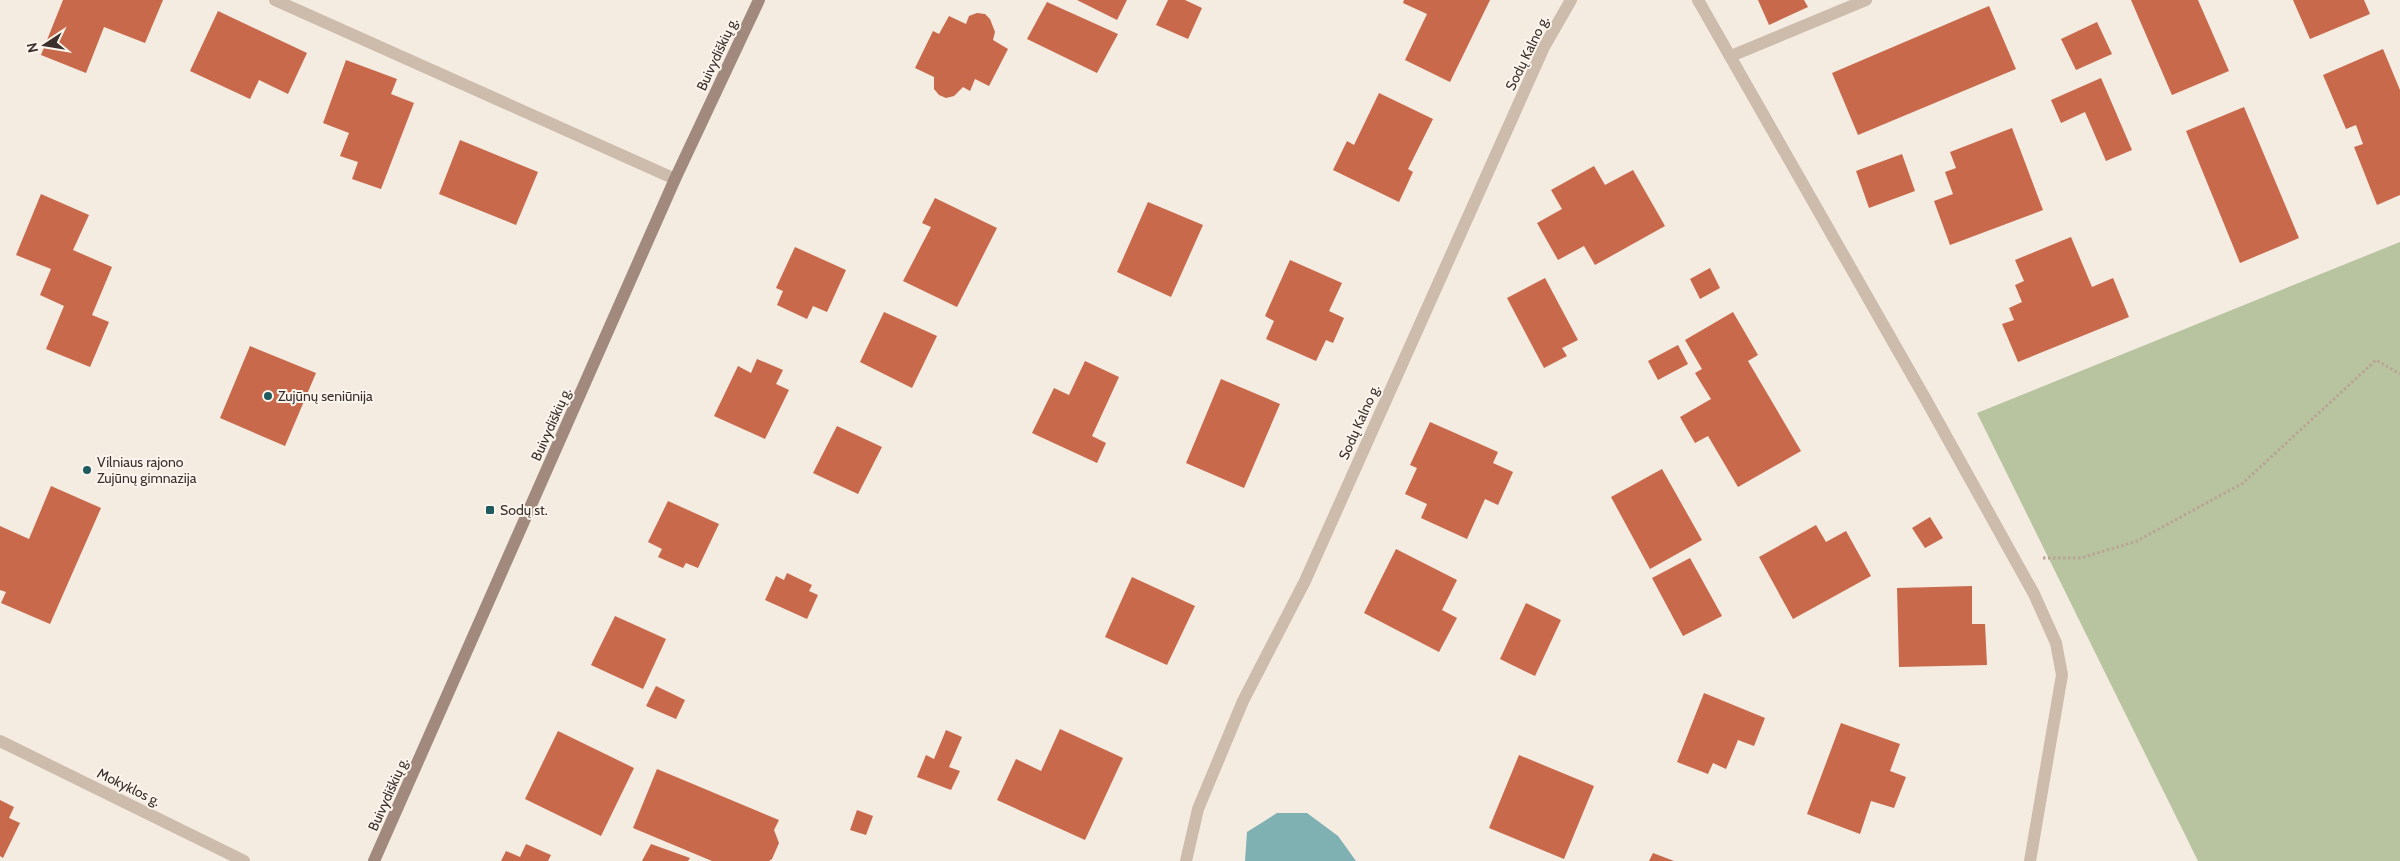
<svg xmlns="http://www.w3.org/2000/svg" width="2400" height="861" viewBox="0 0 2400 861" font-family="Cabin,sans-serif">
	<rect width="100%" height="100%" fill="#f4ebe1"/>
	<path fill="#b8c4a0" d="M2400,242V861H2198L1977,413Z"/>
	<path fill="#7fb0b2" d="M1277,813H1307L1338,836L1356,861H1245L1247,832Z"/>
	<path fill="#c8694b" d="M63,0H163L145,43L104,27L86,73L41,55Z
		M1077,0H1127L1117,20Z
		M1168,0H1185L1202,8L1188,39L1156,25Z
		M1404,0H1490L1450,82L1405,60L1427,14L1403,3Z
		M1758,0H1804L1808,7L1769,25Z
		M2131,0H2198L2229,71L2172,95Z
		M2293,0H2364L2370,14L2310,39Z
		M1047,2L1118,34L1097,73L1027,39Z
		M1989,6L2016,69L1858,135L1832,73Z
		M218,11L307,53L288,94L259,80L250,99L190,71Z
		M977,13L985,14L990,19L995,32L993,40L1008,49L989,86L975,79L970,91L963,87L954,96L946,98L939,95L934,89V77L915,68L933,31L939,34L949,16L966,24L969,16Z
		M2097,22L2112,54L2076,70L2061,39Z
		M2383,49L2400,90V195L2377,205L2354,147L2363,144L2356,125L2346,129L2323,75Z
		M346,60L397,79L391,94L414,103L381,189L352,179L358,162L340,156L349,133L323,123Z
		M2101,78L2132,150L2106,161L2085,112L2061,123L2051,100Z
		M1379,93L1433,119L1408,169L1413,172L1399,202L1333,170L1347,141L1354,145Z
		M2244,107L2299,238L2240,263L2186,131Z
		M2012,128L2043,210L1950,245L1934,201L1953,194L1945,172L1956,168L1950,152Z
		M460,140L538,172L516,225L439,194Z
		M1902,154L1915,191L1869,208L1856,171Z
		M1594,166L1605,185L1633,170L1665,226L1595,265L1584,246L1558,260L1537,223L1562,209L1551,190Z
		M41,194L89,215L73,250L112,267L92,315L109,322L90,367L46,349L64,306L40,295L51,269L16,255Z
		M935,198L997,228L957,307L903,281L931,227L922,223Z
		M1148,202L1203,225L1171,297L1117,272Z
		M2071,237L2092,287L2113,278L2129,317L2018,362L2002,324L2014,320L2009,308L2022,302L2015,285L2024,281L2015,260Z
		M795,247L846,270L827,312L813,306L807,319L777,305L783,291L776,288Z
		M1290,260L1342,283L1329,311L1344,318L1333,343L1326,340L1316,361L1266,339L1274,321L1265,316Z
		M1710,268L1720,288L1700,299L1690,279Z
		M1545,278L1578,340L1562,348L1567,356L1544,368L1507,298Z
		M884,312L937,336L912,388L860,362Z
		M1733,312L1758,355L1748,361L1801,451L1738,487L1708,436L1695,443L1680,417L1711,399L1695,373L1702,369L1685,340Z
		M1678,345L1688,364L1658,380L1648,361Z
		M250,346L316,373L285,446L220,418Z
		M757,359L783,370L776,384L789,390L765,439L714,416L738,366L751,373Z
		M1085,361L1119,377L1092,436L1106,443L1097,463L1032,433L1054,388L1069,395Z
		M1221,379L1280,404L1244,488L1186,463Z
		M1430,422L1498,452L1493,463L1513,472L1498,505L1485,499L1467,539L1421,518L1427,504L1405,494L1417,468L1410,465Z
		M837,426L882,447L858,494L813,473Z
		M1662,469L1702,540L1650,569L1611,497Z
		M51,486L101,508L50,624L1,603L6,592L0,590V526L29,539Z
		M668,501L719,524L698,568L686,563L683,568L658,557L662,549L648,542Z
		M1930,517L1943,538L1925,548L1912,528Z
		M1816,525L1826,542L1846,531L1871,576L1793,619L1759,557Z
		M1396,549L1457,580L1442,610L1457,618L1439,652L1364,613Z
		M1690,558L1722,616L1683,636L1652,578Z
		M787,573L812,585L809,591L818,595L807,619L765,600L776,576L784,580Z
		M1132,577L1195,606L1167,665L1105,637Z
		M1972,586V624H1985L1987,665L1899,667L1897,588Z
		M1526,603L1561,620L1535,676L1500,659Z
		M615,616L666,639L643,689L591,665Z
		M656,686L685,700L676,719L646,706Z
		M1704,693L1765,718L1754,746L1738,740L1726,769L1713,763L1708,774L1677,762Z
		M1841,723L1900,744L1890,771L1906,777L1894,808L1871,801L1860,834L1807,814Z
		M1060,729L1123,758L1085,840L997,800L1016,759L1041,771Z
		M946,730L962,737L949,767L960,771L951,790L917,777L926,755L934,759Z
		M558,731L634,768L601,836L525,799Z
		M1519,755L1594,786L1564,859L1489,828Z
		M657,769L779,820L774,830L779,843L772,859L769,861H712L633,828Z
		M0,800L14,807L9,818L20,823L3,858L0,856Z
		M857,810L873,816L866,835L850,830Z
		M526,844L551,855L548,861H501L506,851L520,857Z
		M651,844L690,858L688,861H642Z
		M1653,853L1674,861H1649Z"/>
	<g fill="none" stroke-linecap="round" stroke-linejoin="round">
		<path stroke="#b9a596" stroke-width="3" stroke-dasharray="2.5 2.5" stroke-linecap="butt" d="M2043,558H2081L2137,541L2243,483L2376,360L2400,374"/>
		<path stroke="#cdbbac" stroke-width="12" d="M275,0L675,179
			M1698,0L1925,398L2034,594L2056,643L2062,675L2030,861
			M1731,56L1866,0
			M0,741L244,861
			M1186,861L1198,809L1243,701L1305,581L1544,47L1571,0"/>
		<path stroke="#a18a7d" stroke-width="12" d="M374,861L675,179L759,0"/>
	</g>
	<g fill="#1f5a5e" stroke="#fbf5ee" stroke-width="2">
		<circle cx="268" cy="396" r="5"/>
		<circle cx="87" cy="470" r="5"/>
		<rect x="485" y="505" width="10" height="10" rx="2.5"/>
	</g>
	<g text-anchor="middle" stroke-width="4" stroke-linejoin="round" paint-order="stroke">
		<g font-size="14" fill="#3b302b" stroke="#fbf5ee">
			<text transform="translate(1527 53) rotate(-64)" y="5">Sodų Kalno g.</text>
			<text transform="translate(717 54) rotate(-65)" y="5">Buivydiškių g.</text>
			<text transform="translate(1359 422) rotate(-66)" y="5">Sodų Kalno g.</text>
			<text transform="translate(551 424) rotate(-66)" y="5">Buivydiškių g.</text>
			<text transform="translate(129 787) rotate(26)" y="5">Mokyklos g.</text>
			<text transform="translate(388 794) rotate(-66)" y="5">Buivydiškių g.</text>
		</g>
		<g font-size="14" fill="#3b302b" stroke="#fbf5ee" text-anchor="start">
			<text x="278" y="401">Zujūnų seniūnija</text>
			<text x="97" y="467">Vilniaus rajono<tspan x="97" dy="16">Zujūnų gimnazija</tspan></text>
			<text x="500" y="515">Sodų st.</text>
		</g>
	</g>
	<g transform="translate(45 45) rotate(258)" stroke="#fbf5ee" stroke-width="4" paint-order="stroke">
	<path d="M0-4L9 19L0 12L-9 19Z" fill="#3b302b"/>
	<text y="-8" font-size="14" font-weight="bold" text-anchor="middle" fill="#3b302b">N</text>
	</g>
</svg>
